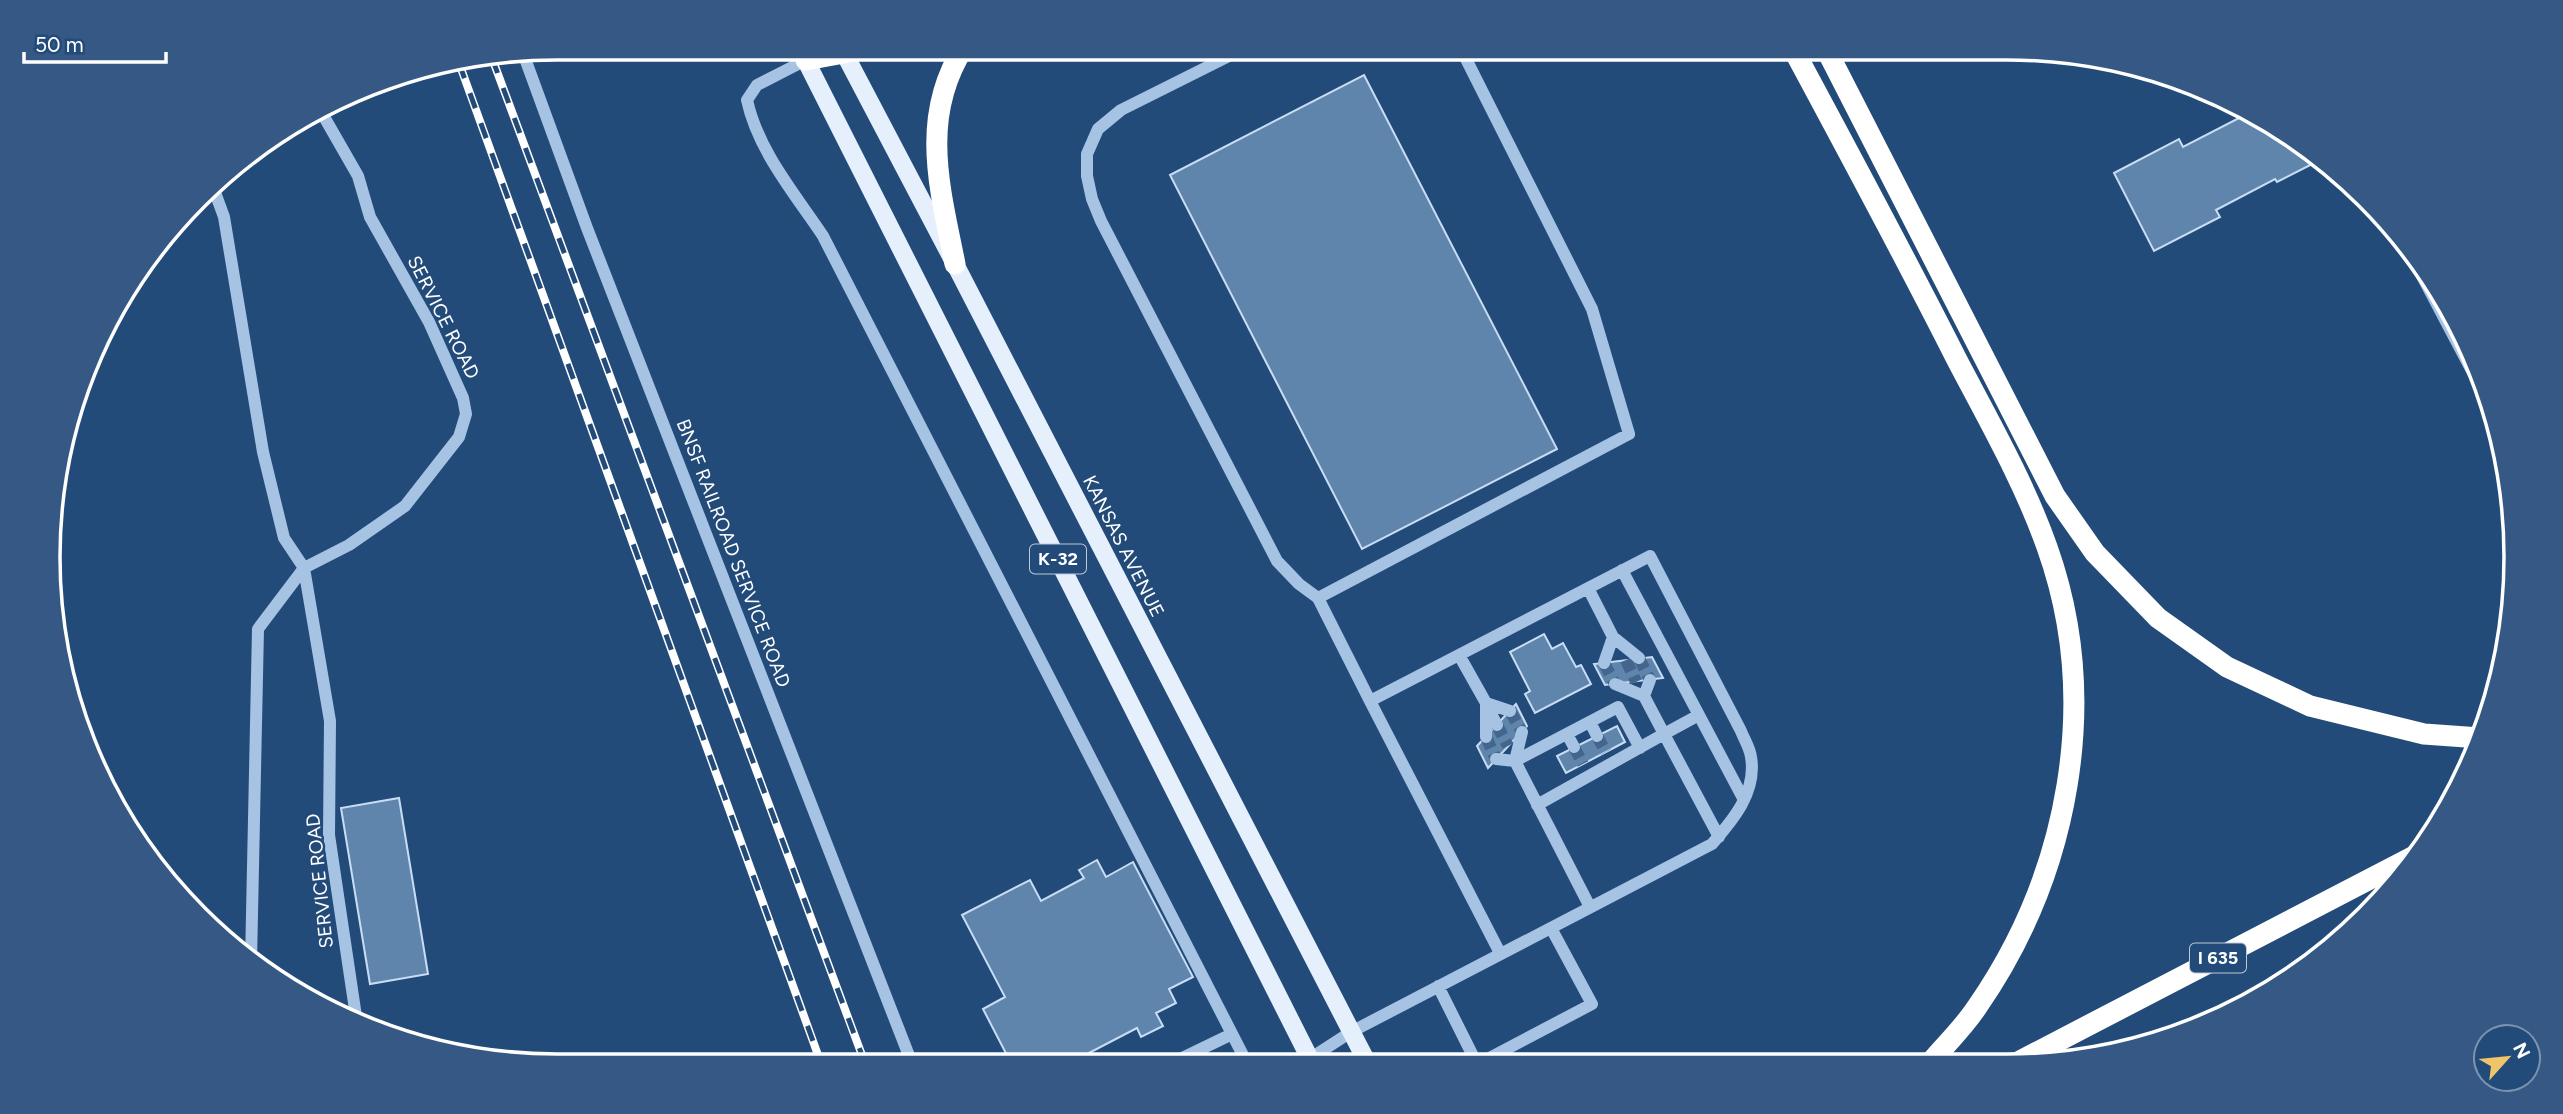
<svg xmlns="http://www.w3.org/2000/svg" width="2563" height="1114" viewBox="0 0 2563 1114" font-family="Figtree,sans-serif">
	<rect width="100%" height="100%" fill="#234b79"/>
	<path fill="#6085ad" stroke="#c8ddf4" stroke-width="2" d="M1364,75L1557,449L1362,549L1170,175Z
		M2246,109L2261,116L2322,159L2277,182L2275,179L2216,210L2220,217L2154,251L2114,173L2179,139L2183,147L2243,116L2241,112Z
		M1544,634L1552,649L1563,643L1576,667L1581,665L1591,684L1535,713L1525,694L1530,691L1510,652Z
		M1652,657L1663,678L1605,685L1594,664Z
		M1516,704L1527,726L1488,768L1477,746Z
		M1617,726L1625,742L1566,773L1557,756Z
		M399,798L428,974L370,984L341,808Z
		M1097,860L1106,877L1133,862L1193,977L1169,989L1176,1003L1156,1013L1163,1026L1141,1037L1137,1028L1066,1065H1012L983,1009L1005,997L962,915L1030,880L1041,901L1084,878L1079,870Z"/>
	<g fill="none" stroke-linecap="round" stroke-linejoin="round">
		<path stroke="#44668d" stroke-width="12" stroke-dasharray="12 6" stroke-linecap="butt" d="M1639,658L1650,680
			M1626,660L1636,682
			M1604,663L1615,684
			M1510,711L1522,732
			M1497,725L1508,746
			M1597,736L1606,752
			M1486,737L1496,759
			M1574,747L1583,764"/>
		<path stroke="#a6c3e4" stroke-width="12" d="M1247,47L1121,110L1098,129L1087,154V176L1092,199L1101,221L1277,561L1299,584L1318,598L1370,701
			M523,53L587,228L913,1066
			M806,60L757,85L747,100C758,151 795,194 823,236L1248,1065
			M212,184L224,217L263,452L284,538L304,568L330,721L329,835L357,1023
			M2401,236L2492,409
			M1622,570L1744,800
			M1588,588L1613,637L1639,658
			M1318,598L1629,434L1592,309L1460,47
			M1459,655L1486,703L1510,711
			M1604,663L1613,637
			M1650,680L1644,696L1664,734L1699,715
			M1615,684L1644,696
			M1486,703V737
			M1487,706L1497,725
			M1590,722L1597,736
			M1522,732L1515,761L1590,907
			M1567,734L1574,747
			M1496,759L1515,761L1618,707L1640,748
			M1537,805L1664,734L1719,837
			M251,962L258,629L304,568L349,545L405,506L459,437L466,414L463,398L429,322L370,217L358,176L319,108
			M1438,986L1477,1064
			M1478,1064L1592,1004L1551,928
			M1168,1065L1232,1034
			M1300,1065L1351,1032L1712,844C1733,820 1757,792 1751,757C1750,748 1744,739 1741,731L1650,556L1370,701L1500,953"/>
		<path stroke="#e6effc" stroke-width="18" d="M799,47L1313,1065
			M841,47L955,264L1368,1064"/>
		<path stroke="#fff" stroke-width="21" d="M1792,47C1848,151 1904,255 1957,360C1989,421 2024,482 2047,547C2102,701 2069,874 1977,1007C1964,1027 1946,1044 1930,1063
			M1825,47L2055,496L2095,553L2158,618L2227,667L2310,706L2424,734L2480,738
			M806,60L844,53L856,47
			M955,264C940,189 919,117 964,47
			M2018,1062L2418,854"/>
		<g stroke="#fff" stroke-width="8">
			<path id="rail" d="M492,58L866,1066
				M459,63L822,1066"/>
		</g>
		<use href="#rail" stroke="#234b79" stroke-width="5" stroke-dasharray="16" stroke-linecap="butt"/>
	</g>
	<g text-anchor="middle" stroke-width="5" stroke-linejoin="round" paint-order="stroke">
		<g fill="#234b79" stroke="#bdc9d7" stroke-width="2">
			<rect x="1030" y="544.5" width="56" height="29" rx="5"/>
			<rect x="2190" y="943.5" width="56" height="29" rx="5"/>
		</g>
		<g font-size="18" font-weight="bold" fill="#fff">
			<text x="1058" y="565">K-32</text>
			<text x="2218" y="964">I 635</text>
		</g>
		<g font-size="19" fill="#fff" stroke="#234b79">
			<text transform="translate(444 317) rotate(63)" y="7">SERVICE ROAD</text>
			<text transform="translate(1124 546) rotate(63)" y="7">KANSAS AVENUE</text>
			<text transform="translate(734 553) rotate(69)" y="7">BNSF RAILROAD SERVICE ROAD</text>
			<text transform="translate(319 881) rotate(-96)" y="7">SERVICE ROAD</text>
		</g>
	</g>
	<path d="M0 0H2563V1114H0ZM557 60H2007A497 497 0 0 1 2504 557V557A497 497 0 0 1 2007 1054H557A497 497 0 0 1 60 557V557A497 497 0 0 1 557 60Z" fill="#355984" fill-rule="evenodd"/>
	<path fill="none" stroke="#fff" stroke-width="3.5" d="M557 60H2007A497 497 0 0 1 2504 557V557A497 497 0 0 1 2007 1054H557A497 497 0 0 1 60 557V557A497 497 0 0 1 557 60Z"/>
	<g transform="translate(2507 1058) rotate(63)"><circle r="33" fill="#234b79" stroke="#7b93af" stroke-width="2"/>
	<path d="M0-5L12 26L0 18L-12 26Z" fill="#efc569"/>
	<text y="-10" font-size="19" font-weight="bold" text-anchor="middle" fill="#ffffff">N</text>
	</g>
	<path d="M24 52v10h142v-10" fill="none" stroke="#ffffff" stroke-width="3.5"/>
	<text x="35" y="52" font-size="21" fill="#ffffff" stroke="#234b79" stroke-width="5" paint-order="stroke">50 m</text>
</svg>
